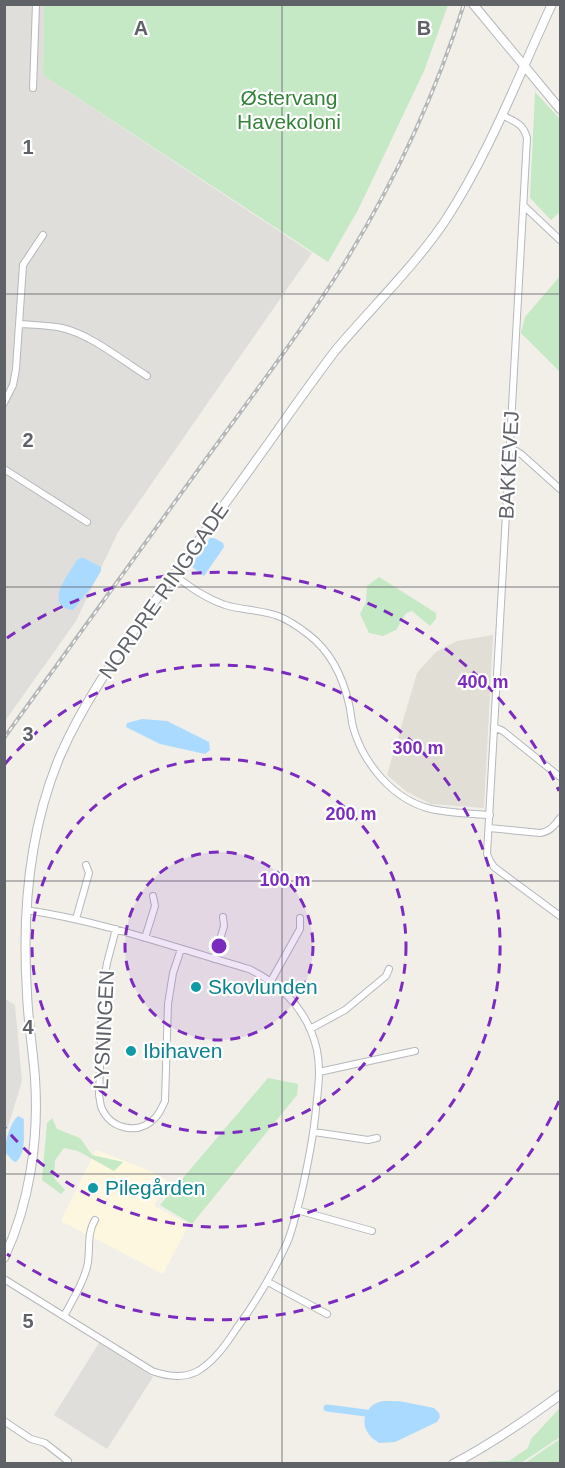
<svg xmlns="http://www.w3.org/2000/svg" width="565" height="1468" viewBox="0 0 565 1468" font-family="Helvetica,sans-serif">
	<rect width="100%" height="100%" fill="#f1efe8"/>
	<path fill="#fef7e0" d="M96,1150L148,1170L167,1180L154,1206L189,1224L163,1274L61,1221Z"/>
	<path fill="#e0deda" d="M5,5H44L43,75L312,253L118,532L76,621L5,721Z
		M5,999L15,1005L22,1081L7,1130L4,1128Z
		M99,1343L153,1377L107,1449L54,1415Z"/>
	<path fill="#e1ded6" d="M493,635L484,808L431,804L407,792L387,775L417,673L436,652L457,641Z"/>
	<path fill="#c5e8c5" d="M44,5V4L448,5L424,71L358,210L328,262L43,75Z
		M535,92L560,119V212L551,220L530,198Z
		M560,276V372L521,333L525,317Z
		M379,577L436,613V619L430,626L412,611L406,613L396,630L383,636L369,633L360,614L366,602L367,586Z
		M268,1078L298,1084L297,1095L192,1224L160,1205Z
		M52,1118L57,1129L80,1138L92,1155L123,1162L114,1171L78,1151L64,1148L55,1160L54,1178L65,1190L61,1194L42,1180L47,1123Z
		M560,1408V1437L521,1463H482L491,1461H509L528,1448L531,1439Z
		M560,1439V1463H525Z"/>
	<path fill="#aadaff" d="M210,538H214L223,543L224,547L204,576L191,566Z
		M80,558H84L101,567V571L92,586L73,610C42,606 69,574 77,560Z
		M142,719L167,721L209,742L210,750L205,754L160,744L126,727L127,723Z
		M18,1116L24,1119C23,1132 27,1153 16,1162L13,1161L5,1152C5,1141 10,1123 18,1116Z
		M399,1401L434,1408L439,1413L440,1417L437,1422L395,1442L379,1443C375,1440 370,1437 368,1433C360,1422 366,1406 379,1402C385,1400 393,1402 399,1401Z"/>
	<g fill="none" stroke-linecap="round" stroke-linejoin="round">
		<path stroke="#aadaff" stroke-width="7" d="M327,1408L366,1413"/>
		<g stroke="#b5b8bc" stroke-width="8">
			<path id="minor" d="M33,88L36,4
				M502,115C515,122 523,123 527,138L487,854L490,861L494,867L560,916
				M524,206L560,240
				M20,324C34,325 48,325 62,328C90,334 123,361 147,376
				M4,403L13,385L16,369L23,265L43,235
				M511,448L521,454L560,489
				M4,469L87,522
				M174,575C190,587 205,598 225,605C242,610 261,610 278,616C289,620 300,628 309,635C331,652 343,678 349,704C351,712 351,719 353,727C363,763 393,800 431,809C450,813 471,814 490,815
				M494,727L503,731L560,777
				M489,828L540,833C551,831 554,826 560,818
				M76,919L89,873L86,865
				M116,929L107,963L103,986L99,1095C100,1099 100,1105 102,1109C112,1130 139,1135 155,1118C160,1113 162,1107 165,1101L168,1004L173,973L181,949
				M145,938L155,906L153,896
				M214,959L224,926L223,917
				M271,981L300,929V918
				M310,1029L345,1010L386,976L389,969
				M319,1072L415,1051
				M314,1132L368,1140L377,1138
				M297,1210L372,1231
				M4,1279L152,1371C166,1376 181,1379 196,1372C213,1363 226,1345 236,1329C256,1302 273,1273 287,1243C293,1229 296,1213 300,1199C307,1169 313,1140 316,1109C318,1089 321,1070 317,1050C308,1011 284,986 249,969C176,948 102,921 26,910
				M268,1282L327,1314
				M64,1316C72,1301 83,1284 87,1267C91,1252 86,1234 95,1220
				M4,1421L31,1439L45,1443L68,1461"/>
		</g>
		<g stroke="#b5b8bc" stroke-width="10">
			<path id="tertiary" d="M473,4L560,109
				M4,1258C30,1203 39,1139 35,1078C33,1050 28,1022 27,993C22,914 29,830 60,756C81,708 110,665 140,622C162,591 184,561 206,530C234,491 262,453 289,414C304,393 319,372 335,351C371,308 413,268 445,221C489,154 518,77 552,4"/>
		</g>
		<g stroke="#b6babf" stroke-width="10">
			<path id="secondary" d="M453,1464C491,1444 526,1420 560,1395"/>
		</g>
		<use href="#minor" stroke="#fff" stroke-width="6"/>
		<use href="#tertiary" stroke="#fff" stroke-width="8"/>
		<use href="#secondary" stroke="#fff" stroke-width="8"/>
		<g stroke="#b6b7b8" stroke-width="4">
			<path id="rail" d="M4,738C72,645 139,552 206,459C252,396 300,333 342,267C393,185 435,96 464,4"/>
		</g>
		<use href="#rail" stroke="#fff" stroke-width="1.5" stroke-dasharray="4.5" stroke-linecap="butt"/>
	</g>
	<path fill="none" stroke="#5f6368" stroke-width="1.5" stroke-opacity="0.55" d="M282,4V1464M4,294H560M4,587H560M4,881H560M4,1174H560"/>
	<circle cx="219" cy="946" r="94" fill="#7b2cbf" fill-opacity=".12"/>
	<g fill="none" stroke="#7b2cbf" stroke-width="3" stroke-dasharray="10 8">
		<circle cx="219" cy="946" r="94"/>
		<circle cx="219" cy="946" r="187"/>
		<path d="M5 764A281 281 0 1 1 5 1128"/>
		<path d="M559 1101A374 374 0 0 1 7 1254M7 638A374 374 0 0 1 559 791"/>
	</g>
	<g fill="#0f9aa8" stroke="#fff" stroke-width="2">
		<circle cx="196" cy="987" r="6"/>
		<circle cx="131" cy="1051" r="6"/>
		<circle cx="93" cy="1188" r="6"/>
	</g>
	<g text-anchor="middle" stroke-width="4.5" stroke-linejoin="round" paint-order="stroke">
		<g font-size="21" fill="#348238" stroke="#fff">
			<text x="289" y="105">Østervang<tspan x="289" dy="24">Havekoloni</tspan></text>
		</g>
		<g font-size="21" fill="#5f6368" stroke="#fff">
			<text transform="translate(509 465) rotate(-87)" y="7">BAKKEVEJ</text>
			<text transform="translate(164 591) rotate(-55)" y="7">NORDRE RINGGADE</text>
			<text transform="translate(104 1030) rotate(-87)" y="7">LYSNINGEN</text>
		</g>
		<g font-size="21" fill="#0d838f" stroke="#fff" text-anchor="start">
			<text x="208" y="994">Skovlunden</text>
			<text x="143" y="1058">Ibihaven</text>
			<text x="105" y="1195">Pilegården</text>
		</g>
	</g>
	<g font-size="20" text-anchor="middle" font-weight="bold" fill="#5f6368" stroke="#fff" stroke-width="4.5" stroke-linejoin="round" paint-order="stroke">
		<text x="141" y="35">A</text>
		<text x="424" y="35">B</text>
		<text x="28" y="154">1</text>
		<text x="28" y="447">2</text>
		<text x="28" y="741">3</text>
		<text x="28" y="1034">4</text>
		<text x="28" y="1328">5</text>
	</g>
	<circle cx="219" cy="946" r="9" fill="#7b2cbf" stroke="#fff" stroke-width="3"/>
	<g font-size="18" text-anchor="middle" font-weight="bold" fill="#7b2cbf" stroke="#fff" stroke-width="4.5" stroke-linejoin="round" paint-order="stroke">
		<text x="483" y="688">400 m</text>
		<text x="418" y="754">300 m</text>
		<text x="351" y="820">200 m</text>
		<text x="285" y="886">100 m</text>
	</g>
	<rect width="565" height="1468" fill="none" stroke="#5f6368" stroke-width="12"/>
</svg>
